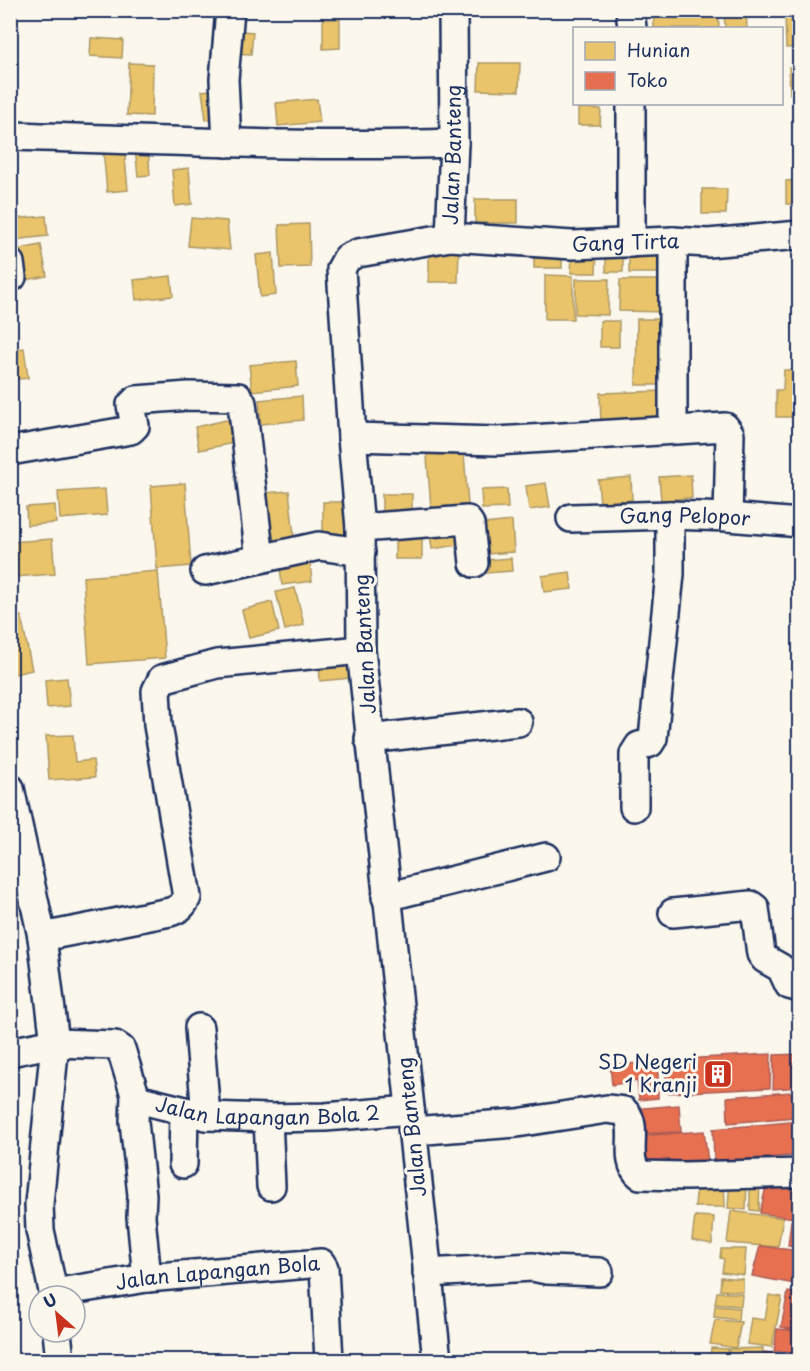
<svg xmlns="http://www.w3.org/2000/svg" width="810" height="1371" viewBox="0 0 810 1371" font-family="'Playpen Sans',sans-serif">
	<rect width="100%" height="100%" fill="#fbf7ec"/>
	<filter id="ink" filterUnits="userSpaceOnUse"><feTurbulence type="fractalNoise" baseFrequency=".0167" numOctaves="2"/><feDisplacementMap in="SourceGraphic" scale="12" xChannelSelector="R" yChannelSelector="G"/><feConvolveMatrix kernelMatrix="1 2 1 2 8 2 1 2 1" color-interpolation-filters="sRGB"/></filter>
	<g filter="url(#ink)">
		<path fill="#e9c46a" stroke="#ab9766" stroke-width="1.5" d="M653,10H718L719,28H654Z
			M724,10H746L747,28H725Z
			M800,13V47L786,48L785,14Z
			M323,19H340V48L323,49Z
			M232,30L253,32L251,54L230,53Z
			M91,38L123,40L122,58L90,56Z
			M129,63L153,64L152,116L127,115Z
			M479,63H520L519,91L478,90Z
			M789,67H800V94H790Z
			M219,89L222,118L206,120L202,91Z
			M317,99L320,122L278,126L276,103Z
			M578,108L601,109L600,125H578Z
			M148,146L150,175L138,176L135,148Z
			M124,147L128,190L107,192L103,149Z
			M189,168L192,204L175,206L172,170Z
			M800,180V204H786V181Z
			M702,189H727L726,214H702Z
			M475,199H518V223H475Z
			M46,216L48,236L13,240L11,219Z
			M191,218L227,221L230,250L188,246Z
			M309,224L310,267L281,268L279,225Z
			M41,245L47,276L21,281L15,250Z
			M429,246H459L458,282H429Z
			M534,246L562,247V268H534Z
			M606,248H623V272H606Z
			M629,249H670L669,273H629Z
			M572,250H597L596,273H571Z
			M273,253L276,295L260,297L256,255Z
			M545,275L573,276V319H545Z
			M171,276L173,296L136,300L134,280Z
			M576,279H609L608,315L575,314Z
			M620,280H668V312L619,311Z
			M637,319H672L671,385H636Z
			M600,321H619V347H600Z
			M24,348L28,378L10,380V350Z
			M296,361L298,386L252,391L249,365Z
			M784,370H797L796,389H800V417H776V390H783Z
			M664,391L666,423L601,425L600,393Z
			M302,396L303,420L261,424L259,400Z
			M240,417L244,441L199,450L195,427Z
			M463,441L469,517L432,520L426,445Z
			M691,475L692,498L661,500L659,477Z
			M631,477L632,500L600,503L598,480Z
			M185,483L191,566L157,569L151,486Z
			M546,483L550,507L529,510L526,486Z
			M105,489L107,515L60,519L58,492Z
			M507,489L508,508L482,509L481,490Z
			M289,491L295,545L270,548L264,493Z
			M382,494H412V519L382,518Z
			M323,502H355V535H323Z
			M55,505L56,523L27,525L26,507Z
			M512,521L514,552L487,554L484,524Z
			M464,530L465,544L432,549L430,535Z
			M395,538H422V559H395Z
			M52,539L55,574L13,577L11,542Z
			M309,555L312,581L282,585L279,559Z
			M511,558L512,571L486,573V560Z
			M158,571L165,658L89,664L83,577Z
			M570,572L572,589L544,592L542,576Z
			M295,588L304,625L285,630L276,592Z
			M272,602L279,631L249,638L242,610Z
			M21,616L32,670L10,675V618Z
			M349,660L351,678L320,681L319,663Z
			M67,678L70,706L47,708L45,680Z
			M73,735L75,762L93,760L95,777L49,780L46,736Z
			M730,1178H747L746,1210L728,1208Z
			M750,1178H760L759,1211L750,1210Z
			M697,1179H724L725,1207H695Z
			M731,1211L783,1218L778,1247L727,1243Z
			M695,1216L714,1217L712,1244L692,1240Z
			M721,1249H746L744,1275L722,1272L724,1259L720,1258Z
			M721,1277L743,1279V1292L720,1290Z
			M717,1292L742,1294L741,1306L715,1304Z
			M769,1295L782,1297L772,1347L747,1344L751,1318L765,1320Z
			M715,1306L739,1308L738,1320L714,1317Z
			M715,1320L741,1322L736,1348L710,1344Z
			M711,1348L728,1349L727,1360H710Z
			M763,1348L761,1360H729V1349Z"/>
		<path fill="#e76f51" stroke="#aa5c55" stroke-width="1.5" d="M771,1054L770,1088L667,1093L665,1060Z
			M800,1054V1087L773,1089L774,1055Z
			M658,1063V1098L639,1100L637,1081L612,1085L610,1064Z
			M791,1092L795,1117L728,1123L727,1097Z
			M679,1105L681,1132L635,1134L633,1109Z
			M800,1121V1155L714,1162L713,1129Z
			M704,1131L708,1162H637V1136Z
			M764,1178L800,1183V1219L760,1213L765,1191Z
			M791,1221L800,1222V1248L788,1246Z
			M760,1246L800,1251V1285L752,1276Z
			M788,1292L800,1294V1331L781,1327Z
			M777,1329L800,1331V1354L774,1351Z
			M764,1352L797,1357L796,1360H763Z"/>
		<g fill="none" stroke-linecap="round" stroke-linejoin="round">
			<g stroke="#1b2f5e" stroke-width="32">
				<g id="minor">
					<path d="M630,10L632,28"/>
					<path d="M10,136C158,140 306,148 454,143"/>
					<path d="M227,143L224,79L230,10"/>
					<path id="s1" d="M450,237L572,245L673,241L708,243L800,235"/>
					<path d="M631,243V104"/>
					<path d="M10,263L12,277"/>
					<path d="M673,430V241"/>
					<path d="M352,437L498,441L725,427L730,434L728,517"/>
					<path d="M10,451L131,430L135,426L131,405L136,400L189,396L238,397L242,403L260,559"/>
					<path id="s2" d="M571,518L670,515L728,517L800,523"/>
					<path d="M360,528L467,520L470,524L474,563"/>
					<path d="M205,571L319,546L361,552"/>
					<path d="M369,739L518,722"/>
					<path d="M10,788L42,937L55,1043L39,1204L40,1230L54,1296"/>
					<path d="M634,807V754L639,746L650,743L653,738L670,574V515"/>
					<path d="M386,897L546,857"/>
					<path d="M673,913L751,905L755,908L761,954L765,959L781,968L789,985L800,988"/>
					<path d="M42,937L170,912C179,909 183,906 187,897L158,725L156,691L162,679L217,664L361,650"/>
					<path d="M199,1028L206,1116"/>
					<path id="s3" d="M10,1052L55,1043L115,1045L121,1049L135,1095L141,1100L206,1116L268,1118L325,1117L410,1110"/>
					<path d="M135,1095L134,1122L142,1195L141,1217L147,1278"/>
					<path d="M268,1118L271,1186"/>
					<path d="M413,1131L517,1123L607,1109L624,1111C641,1127 621,1159 640,1175L685,1176L800,1173"/>
					<path d="M183,1164L184,1111"/>
					<path d="M427,1273L533,1267L547,1270L599,1272"/>
					<path id="s4" d="M53,1293L147,1278L321,1263L324,1268L329,1360"/>
					<path d="M57,1332L60,1360"/>
					<path id="s5" d="M437,1360L361,650L360,528L352,437L341,269L347,258L358,253L450,237L454,143L453,10"/>
				</g>
			</g>
			<use href="#minor" stroke="#fbf7ec" stroke-width="27"/>
		</g>
	</g>
	<defs>
		<g id="building-square" transform="scale(1.5)"><rect x="-9" y="-9" width="18" height="18" rx="4" fill="#c8321e" stroke="#fbf7ec"/><path d="M-4-6H4V6H1V3H-1V6H-4ZM-2.5-4.3h1.7v1.8h-1.7ZM.8-4.3h1.7v1.8H.8ZM-2.5-1h1.7V.8h-1.7ZM.8-1h1.7V.8H.8Z" fill="#fff"/></g>
	</defs>
	<g fill-rule="evenodd">
		<use href="#building-square" x="718" y="1074"/>
	</g>
	<g text-anchor="middle" stroke-width="6" stroke-linejoin="round" paint-order="stroke">
		<g font-size="20" fill="#1b2f5e" stroke="#fbf7ec">
			<text dy="7" stroke="none"><textPath href="#s5" startOffset="1296">Jalan Banteng</textPath></text>
			<text dy="7" stroke="none"><textPath href="#s1" startOffset="176">Gang Tirta</textPath></text>
			<text dy="7" stroke="none"><textPath href="#s2" startOffset="114">Gang Pelopor</textPath></text>
			<text transform="translate(365 644) rotate(-93)" y="7">Jalan Banteng</text>
			<text dy="7" stroke="none"><textPath href="#s3" startOffset="297">Jalan Lapangan Bola 2</textPath></text>
			<text transform="translate(412 1127) rotate(-96)" y="7">Jalan Banteng</text>
			<text dy="7" stroke="none"><textPath href="#s4" startOffset="166">Jalan Lapangan Bola</textPath></text>
		</g>
		<g font-size="20" fill="#1b2f5e" stroke="#fbf7ec" text-anchor="end">
			<text x="697" y="1069">SD Negeri<tspan x="697" dy="23">1 Kranji</tspan></text>
		</g>
	</g>
	<rect width="810" height="1371" fill="none" stroke="#fbf7ec" stroke-width="36"/>
	<rect x="18" y="18" width="774" height="1335" fill="none" stroke="#1b2f5e" stroke-width="2" filter="url(#ink)"/>
	<rect x="573" y="27" width="210" height="78" fill="#fbf7ec" stroke="#a1a7b3" stroke-width="1.5"/>
	<rect x="585" y="42" width="30" height="18" fill="#e9c46a" stroke="#a1a7b3" stroke-width="1.5"/>
	<text x="627" y="57" font-size="18" fill="#1b2f5e">Hunian</text>
	<rect x="585" y="72" width="30" height="18" fill="#e76f51" stroke="#a1a7b3" stroke-width="1.5"/>
	<text x="627" y="87" font-size="18" fill="#1b2f5e">Toko</text>
	<g transform="translate(57 1314) rotate(332)"><circle r="28" fill="#fbf7ec" stroke="#a1a7b3" stroke-width="1.5"/>
	<path d="M0-4.5L10 22L0 15L-10 22Z" fill="#c8321e"/>
	<text y="-9" font-size="16" font-weight="bold" text-anchor="middle" fill="#1b2f5e">U</text>
	</g>
</svg>
